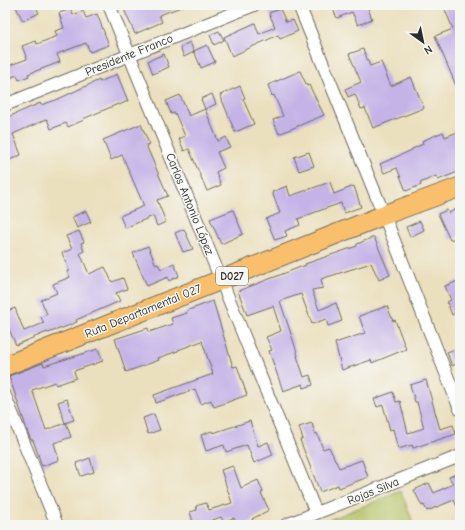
<svg xmlns="http://www.w3.org/2000/svg" width="465" height="530" viewBox="0 0 465 530" font-family="'Comic Neue',sans-serif">
	<rect width="100%" height="100%" fill="#f6f6f2"/>
	<filter id="ink" filterUnits="userSpaceOnUse"><feTurbulence type="fractalNoise" baseFrequency=".025" numOctaves="2"/><feDisplacementMap in="SourceGraphic" scale="8" xChannelSelector="R" yChannelSelector="G"/><feConvolveMatrix kernelMatrix="1 2 1 2 8 2 1 2 1" color-interpolation-filters="sRGB"/></filter>
	<filter id="wash" filterUnits="userSpaceOnUse"><feTurbulence type="fractalNoise" baseFrequency=".012" numOctaves="4" result="noise"/><feDisplacementMap in="SourceGraphic" scale="16" xChannelSelector="R" yChannelSelector="G"/><feGaussianBlur stdDeviation="0.9" result="paint"/><feColorMatrix in="noise" values="0 0 0 0 0 0 0 0 0 0 0 0 0 0 0 0 0 1.4 0 .05"/><feComposite in="paint" operator="in"/></filter>
	<g filter="url(#wash)">
		<rect width="100%" height="100%" fill="#ebe0be"/>
		<path fill="#b5c365" stroke="#707748" d="M401,491L414,525H316Z"/>
		<g id="blocks">
			<path fill="#c5b3e7" d="M15,5H35L39,13L23,21Z
				M122,5H184V6L159,15L162,22L135,34Z
				M331,5H368L367,6L372,19L358,25L352,12L337,18Z
				M443,5H460V95L435,36L453,29Z
				M71,9L73,15L83,11L86,18L97,14L109,45L90,52L86,43L57,54L60,62L28,74L29,76L19,80L17,75L5,80V67L27,59L22,46L36,41L37,44L57,36L55,31L64,28L59,13Z
				M280,9L286,22L293,20L298,31L280,39L278,35L232,56L224,37L255,23L259,34L275,27L269,13Z
				M219,31L224,40L214,45L210,35Z
				M190,42L194,52L184,57L180,47Z
				M207,45L215,62L201,68L194,51Z
				M363,49L370,66L381,62L391,86L411,77L424,108L373,128L365,108L361,109L355,94L348,97L345,89L361,82L349,54Z
				M164,54L169,67L153,74L148,61Z
				M300,71L307,86L309,85L324,115L279,134L273,120L283,116L274,95L272,96L268,85Z
				M117,74L128,101L119,105L118,104L83,119L84,120L68,127L66,123L51,129L47,119L13,134L21,155L5,162V116L6,118L40,103L41,105L56,100L99,80L100,82Z
				M240,86L245,98L243,99L254,124L235,132L220,95Z
				M212,94L216,104L205,109L201,99Z
				M180,95L189,116L205,109L218,141L226,137L230,147L217,152L224,168L216,172L221,185L207,191L189,149L184,151L179,139L185,136L175,113L171,114L166,101Z
				M141,124L149,144L146,145L168,196L157,200L166,222L157,226L153,216L125,228L120,216L144,206L122,155L111,160L103,140Z
				M460,131V171L438,180L436,176L420,183L421,185L406,191L397,168L384,173L380,164L412,150V149L423,144L422,141L443,132L445,137Z
				M309,152L314,166L299,171L294,157Z
				M330,182L334,194L354,186L361,207L344,213L341,203L313,213L298,219L300,225L285,231L287,236L275,240L266,219L280,213L272,192L287,186L290,196Z
				M460,207V236L450,240L438,214L447,210L449,213Z
				M233,210L243,234L221,244L210,219Z
				M86,211L91,222L77,228L72,217Z
				M420,221L424,230L410,237L406,227Z
				M184,229L193,249L183,252L175,233Z
				M79,231L84,242L81,243L84,251L80,253L89,274L105,267L112,282L123,278L127,289L116,293L120,301L76,320L77,322L65,327L48,333L47,332L16,345L8,327L5,328V312L15,308L24,331L44,323L41,317L47,314L41,300L57,293L53,284L70,277L67,271L69,270L62,253L72,249L66,236Z
				M374,237L390,275L379,280L371,263L321,279L323,288L312,290L319,310L336,303L342,321L328,326L326,319L312,324L301,294L280,301L294,343L298,356H297L304,377L310,375L313,385L304,388L303,384L283,391L269,351L272,350L266,337L281,331L273,306L247,315L238,291L306,265L305,264L357,246V244Z
				M148,246L156,265L158,264L161,269L174,263L179,276L169,281L168,277L147,286L133,253Z
				M458,281L460,286L459,323L455,313L452,315L447,302L451,300L445,286Z
				M213,301L233,367L237,366L247,395L214,407L211,400L201,404L195,389L156,403L154,395L213,374L202,341L178,350V351L158,358L159,360L126,372L115,339L148,328L149,332L173,324L171,318L187,313L186,311Z
				M387,306L393,321L395,320L406,349L372,363L371,360L342,370L335,343L365,333L359,316Z
				M460,347V362L452,366L447,352Z
				M98,349L103,361L74,371L76,378L56,385L55,382L32,390L46,430L66,423L71,437L54,443L59,460L42,466L33,440H31L28,433L9,376L43,363L44,366Z
				M426,380L440,429L453,425L456,434L413,448L412,445L398,449L393,429L390,430L383,405L377,407L374,399L393,392L396,402L400,401L408,433L424,428L417,402H415L410,385Z
				M67,399L74,420L65,423L58,402Z
				M154,414L160,430L148,434L143,418Z
				M250,421L258,446L268,442L273,455L254,463L247,445L226,452L224,445L206,451L201,435L212,431L213,433Z
				M312,423L315,434L317,433L323,449L329,447L339,468L362,460L368,477L339,488L338,485L320,492L300,440L303,439L299,427Z
				M90,458L94,472L81,476L76,463Z
				M233,466L241,488L258,480L263,492L261,493L269,510L252,519L253,521L244,525H237L234,518L223,521L221,517L199,525H194L190,512L197,510L196,506L206,503L209,510L232,503L221,470Z
				M460,472V514L454,500L427,511L424,505L422,506L414,490L429,483L434,493L453,484L449,477Z"/>
		</g>
	</g>
	<g filter="url(#ink)">
		<use href="#blocks" fill-opacity="0" stroke="#6e6a5e" stroke-width="1"/>
		<g fill="none" stroke-linecap="round" stroke-linejoin="round">
			<g stroke="#6e6a5e" stroke-width="14">
				<path id="street" d="M109,5L316,513
					M299,5L384,215L460,409
					M5,105L254,5
					M5,396L57,525
					M286,525L460,456"/>
			</g>
			<g stroke="#6e6a5e" stroke-width="21">
				<path id="primary" d="M5,366L384,215L460,187"/>
			</g>
			<use href="#street" stroke="#fff" stroke-width="12"/>
			<use href="#primary" stroke="#f9bf6c" stroke-width="19"/>
		</g>
	</g>
	<g text-anchor="middle" stroke-width="3" stroke-linejoin="round" paint-order="stroke">
		<rect fill="#f6f6f2" stroke="#686867" stroke-width="1" x="216" y="267" width="32" height="18" rx="3"/>
		<g font-size="11" font-weight="bold" fill="#2b2b2b">
			<text x="232" y="280">D027</text>
		</g>
		<g font-size="12" fill="#2b2b2b" stroke="#f6f6f2">
			<text transform="translate(129 55) rotate(-22)" y="4">Presidente Franco</text>
			<text transform="translate(190 204) rotate(68)" y="4">Carlos Antonio López</text>
			<text transform="translate(143 311) rotate(-22)" y="4">Ruta Departamental 027</text>
			<text transform="translate(373 491) rotate(-22)" y="4">Rojas Silva</text>
		</g>
	</g>
	<rect width="465" height="530" fill="none" stroke="#f6f6f2" stroke-width="20"/>
	<g transform="translate(423 42) rotate(147)" stroke="#f6f6f2" stroke-width="3" paint-order="stroke">
	<path d="M0-3L7 15L0 10L-7 15Z" fill="#2b2b2b"/>
	<text y="-6" font-size="11" font-weight="bold" text-anchor="middle" fill="#2b2b2b">N</text>
	</g>
</svg>
